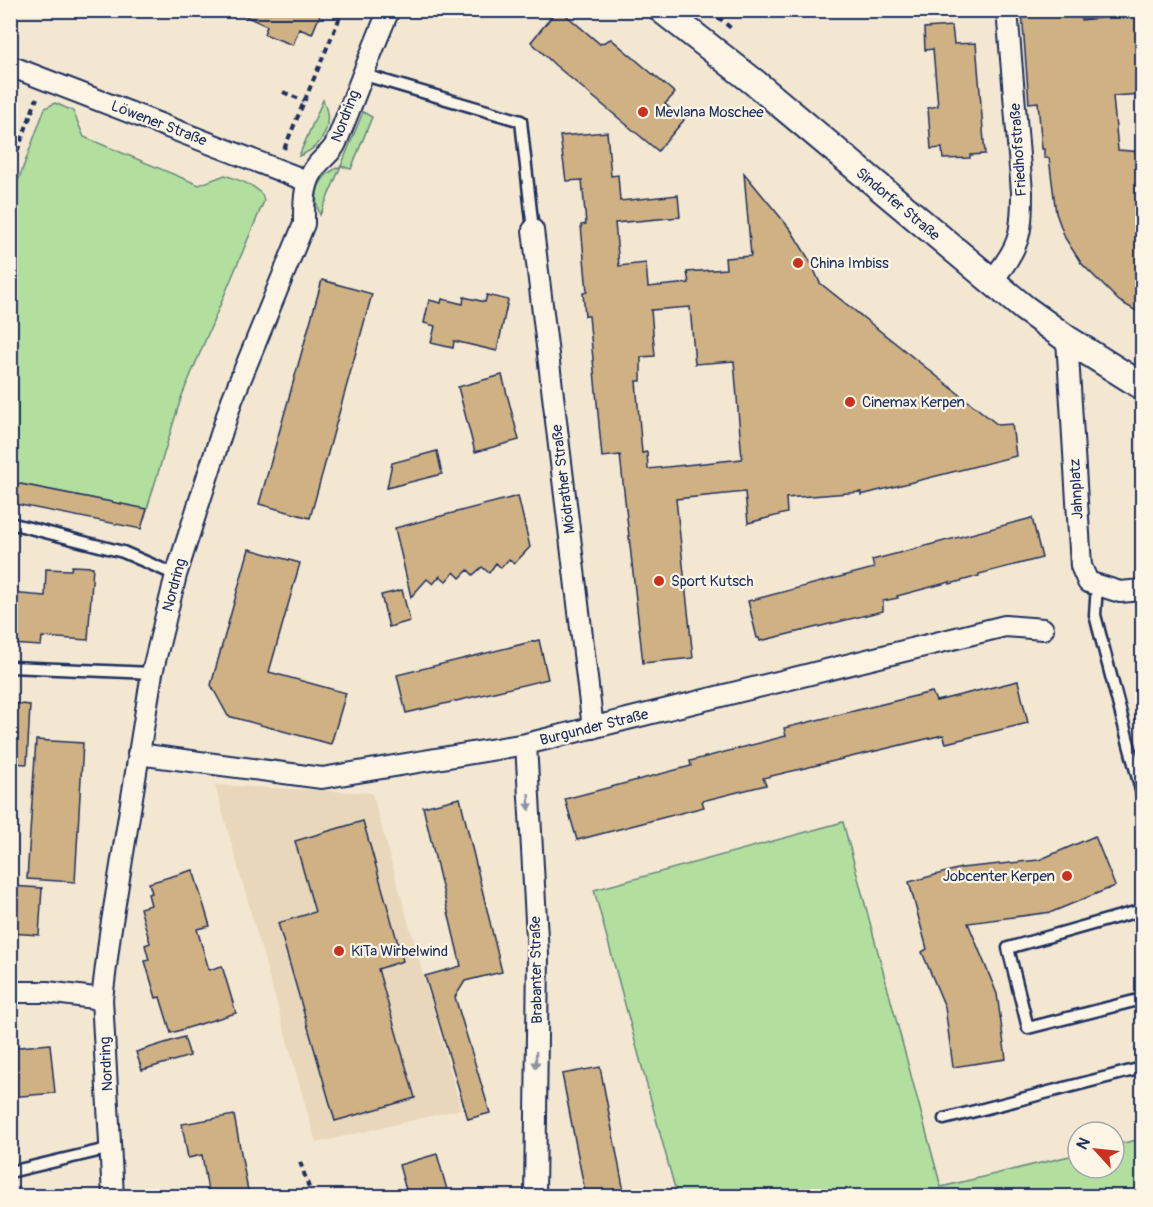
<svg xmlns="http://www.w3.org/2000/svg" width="1153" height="1207" viewBox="0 0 1153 1207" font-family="Pangolin,sans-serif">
	<rect width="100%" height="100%" fill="#f3e7d1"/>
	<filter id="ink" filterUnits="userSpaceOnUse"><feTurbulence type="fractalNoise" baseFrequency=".0167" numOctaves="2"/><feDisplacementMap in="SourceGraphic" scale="12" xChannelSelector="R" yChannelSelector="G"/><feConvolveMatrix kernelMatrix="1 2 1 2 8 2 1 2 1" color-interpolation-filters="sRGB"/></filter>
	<g filter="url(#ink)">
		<path fill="#e8d7ba" d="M215,785L372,793L461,1109L316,1143Z"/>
		<path fill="#b2df9e" stroke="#66877e" stroke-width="1.5" d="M323,100C334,125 324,146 299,156Z
			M55,103L73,111L84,137L199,185L225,175C237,180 263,186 264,201L181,398L147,509L11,482L10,203L45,108Z
			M363,112L372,117L351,169L341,166L320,215C311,193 319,175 341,166Z
			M843,822L941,1187L1078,1154V1168H1114V1145L1142,1139V1196H677L594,890Z"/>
		<path fill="#cfb183" stroke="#1b2f5e" stroke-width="1.5" fill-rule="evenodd" d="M232,10H322L312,34L299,29L293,45L264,34L267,26Z
			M557,10H560L600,44L611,39L675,93L665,104L684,120L658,151L555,65L531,42Z
			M1059,10H1081V20L1143,14V94L1113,96L1118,150L1143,152V315L1119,301L1081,263L1065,238L1056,213L1049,158H1044V149H1042L1038,102L1029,103L1022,13Z
			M952,26L954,44L976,43L985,154L970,155V158L943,159L942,148L931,149L928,108L938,106L933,49L925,50L924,28Z
			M607,132L611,176L618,175L620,201L678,195L680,217L615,223L619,266L646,263L648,287L689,283L687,272L726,269L725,258L751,256L744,173L791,230L810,261L820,283L998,425L1012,424L1016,456L861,495V492L786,498L787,513L748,523L745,492L676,499L693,658L643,663L620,455L602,457L589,316H585L583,293L587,292L581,225L586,224L582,180L566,181L560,136ZM690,307L695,364L734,361L742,459L648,469L647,452L642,453L636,381H641V357L655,356L651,310Z
			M322,280L372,294L310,518L259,504Z
			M487,295L508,300L497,351L454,341L453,348L431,343L435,326L424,323L429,300L441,303L442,299L463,304L464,297L485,302Z
			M502,375L519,440L475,452L458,387Z
			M437,451L442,474L387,488L392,463Z
			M10,482L147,509L141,529L10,503Z
			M518,496L530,547L514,564L509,559L501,568L496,563L489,573L482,567L473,575L468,570L460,578L454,572L446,581L440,576L433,584L427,579L411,597L395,528Z
			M1032,518L1042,558L979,574V576L950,584V582L897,596L898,598L883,601V611L760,641L759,638H757L748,601L874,568L872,560Z
			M249,549L300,563L269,672L346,693L331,744L228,716L211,685Z
			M72,566L93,567L88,640L42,637L41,646L10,644V593L45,596L46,569L71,570Z
			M402,590L410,621L389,627L381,595Z
			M539,640L548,679L406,713L397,675Z
			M1018,681L1028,723L946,743L943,735L763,778L766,785L702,801L704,807L577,840L565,799L691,766L690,761L786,736L784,728L932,692L936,701Z
			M10,703L30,705L27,764L10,763Z
			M36,740L83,743L75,882L27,879Z
			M460,798L502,972L465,981L455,997L490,1113L468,1119L425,976L461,966L423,807Z
			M363,821L403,961L378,969L415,1098L335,1121L278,923L315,912L295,841Z
			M1095,836L1115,886L1052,912L968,923L997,994L1006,1059L953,1067L945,1007L922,952L927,949L909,882L961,868L1039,860Z
			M193,870L210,926L197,929L209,970L222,966L236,1013L171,1033L160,997L156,998L145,961L149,960L145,945L150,943L140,908L151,905L148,894L152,893L149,883Z
			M10,886L42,888L39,935L10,933Z
			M184,1037L190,1056L142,1070L136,1052Z
			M50,1044L55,1093L10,1097V1048Z
			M600,1067L625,1197H586L562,1074Z
			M234,1115L248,1191L229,1194L230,1197H209L202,1155L188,1158L182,1124Z
			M437,1154L449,1197H408L399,1165Z"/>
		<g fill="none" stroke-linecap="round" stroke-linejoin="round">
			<g stroke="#1b2f5e" stroke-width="15">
				<path id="service" d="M361,74L521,121L533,230
					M10,523L123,552L176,575
					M1097,585L1095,615L1142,794
					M10,667L152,673
					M1142,910L1008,948L1028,1028L1142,999
					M944,1119L1142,1068
					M10,1172L111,1148"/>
			</g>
			<g stroke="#1b2f5e" stroke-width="24">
				<path id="minor" d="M10,66L307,181
					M533,230L593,728
					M991,282C1019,247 1022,237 1022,192L1007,10
					M1067,339L1081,566L1088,582L1120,592L1142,590
					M526,744L538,955L535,1196
					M138,754L322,778L526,744L1005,626L1043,629
					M10,992H47L102,999
					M113,1196L102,999L110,934L152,673L176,575L232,400L304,224C304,202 303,182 318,164C324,157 333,151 336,143C354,99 370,54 389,10"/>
			</g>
			<g stroke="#1b2f5e" stroke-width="30">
				<path id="tertiary" d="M662,10L754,82L1024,308L1067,339L1142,386"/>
			</g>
			<path stroke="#1b2f5e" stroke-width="4" stroke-dasharray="6 4.5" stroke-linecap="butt" d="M710,10L732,29
				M283,92L304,101
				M284,149L343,10
				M10,171L37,98
				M300,1162L312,1196"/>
			<use href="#service" stroke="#fcf5e5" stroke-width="10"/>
			<use href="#minor" stroke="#fcf5e5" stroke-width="20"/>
			<use href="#tertiary" stroke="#fcf5e5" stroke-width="26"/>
		</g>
		<defs><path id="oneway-solid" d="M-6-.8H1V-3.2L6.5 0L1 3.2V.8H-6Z" transform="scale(1.5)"/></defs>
		<g fill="#8c92a2">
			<use href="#oneway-solid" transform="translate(529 802) rotate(87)"/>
			<use href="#oneway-solid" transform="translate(536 1060) rotate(91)"/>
		</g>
	</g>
	<g fill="#c8321e" stroke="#fcf5e5" stroke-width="2">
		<circle cx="643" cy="112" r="6"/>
		<circle cx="798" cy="263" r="6"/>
		<circle cx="850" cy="402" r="6"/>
		<circle cx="659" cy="581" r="6"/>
		<circle cx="1067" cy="876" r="6"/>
		<circle cx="339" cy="951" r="6"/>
	</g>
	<g text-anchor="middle" stroke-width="4.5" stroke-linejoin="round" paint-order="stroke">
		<g font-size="15" fill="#1b2f5e" stroke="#fcf5e5" text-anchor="start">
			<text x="655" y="117">Mevlana Moschee</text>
			<text x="810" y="268">China Imbiss</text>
			<text x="862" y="407">Cinemax Kerpen</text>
			<text x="671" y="586">Sport Kutsch</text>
			<text x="1055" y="881" text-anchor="end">Jobcenter Kerpen</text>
			<text x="351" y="956">KiTa Wirbelwind</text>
		</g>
		<g font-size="15" fill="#1b2f5e" stroke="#fcf5e5">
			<text transform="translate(345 116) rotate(-69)" y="5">Nordring</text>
			<text transform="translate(159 123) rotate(21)" y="5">Löwener Straße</text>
			<text transform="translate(1018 150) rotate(-94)" y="5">Friedhofstraße</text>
			<text transform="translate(898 204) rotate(40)" y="5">Sindorfer Straße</text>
			<text transform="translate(563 479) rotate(-97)" y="5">Mödrather Straße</text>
			<text transform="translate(1076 489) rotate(-93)" y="5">Jahnplatz</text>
			<text transform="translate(174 585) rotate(-75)" y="5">Nordring</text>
			<text transform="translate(594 727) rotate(-14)" y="5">Burgunder Straße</text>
			<text transform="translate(536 970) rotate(-91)" y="5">Brabanter Straße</text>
			<text transform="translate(106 1064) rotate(-93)" y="5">Nordring</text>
		</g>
	</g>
	<rect width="1153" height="1207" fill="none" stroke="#fcf5e5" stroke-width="36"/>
	<rect x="18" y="18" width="1117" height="1171" fill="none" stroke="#1b2f5e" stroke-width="2" filter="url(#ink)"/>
	<g transform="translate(1096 1150) rotate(297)"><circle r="28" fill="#fcf5e5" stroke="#a2a6af" stroke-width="1.5"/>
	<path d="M0-4.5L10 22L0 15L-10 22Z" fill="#c8321e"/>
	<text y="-9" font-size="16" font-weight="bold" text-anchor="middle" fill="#1b2f5e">N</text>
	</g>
</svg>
